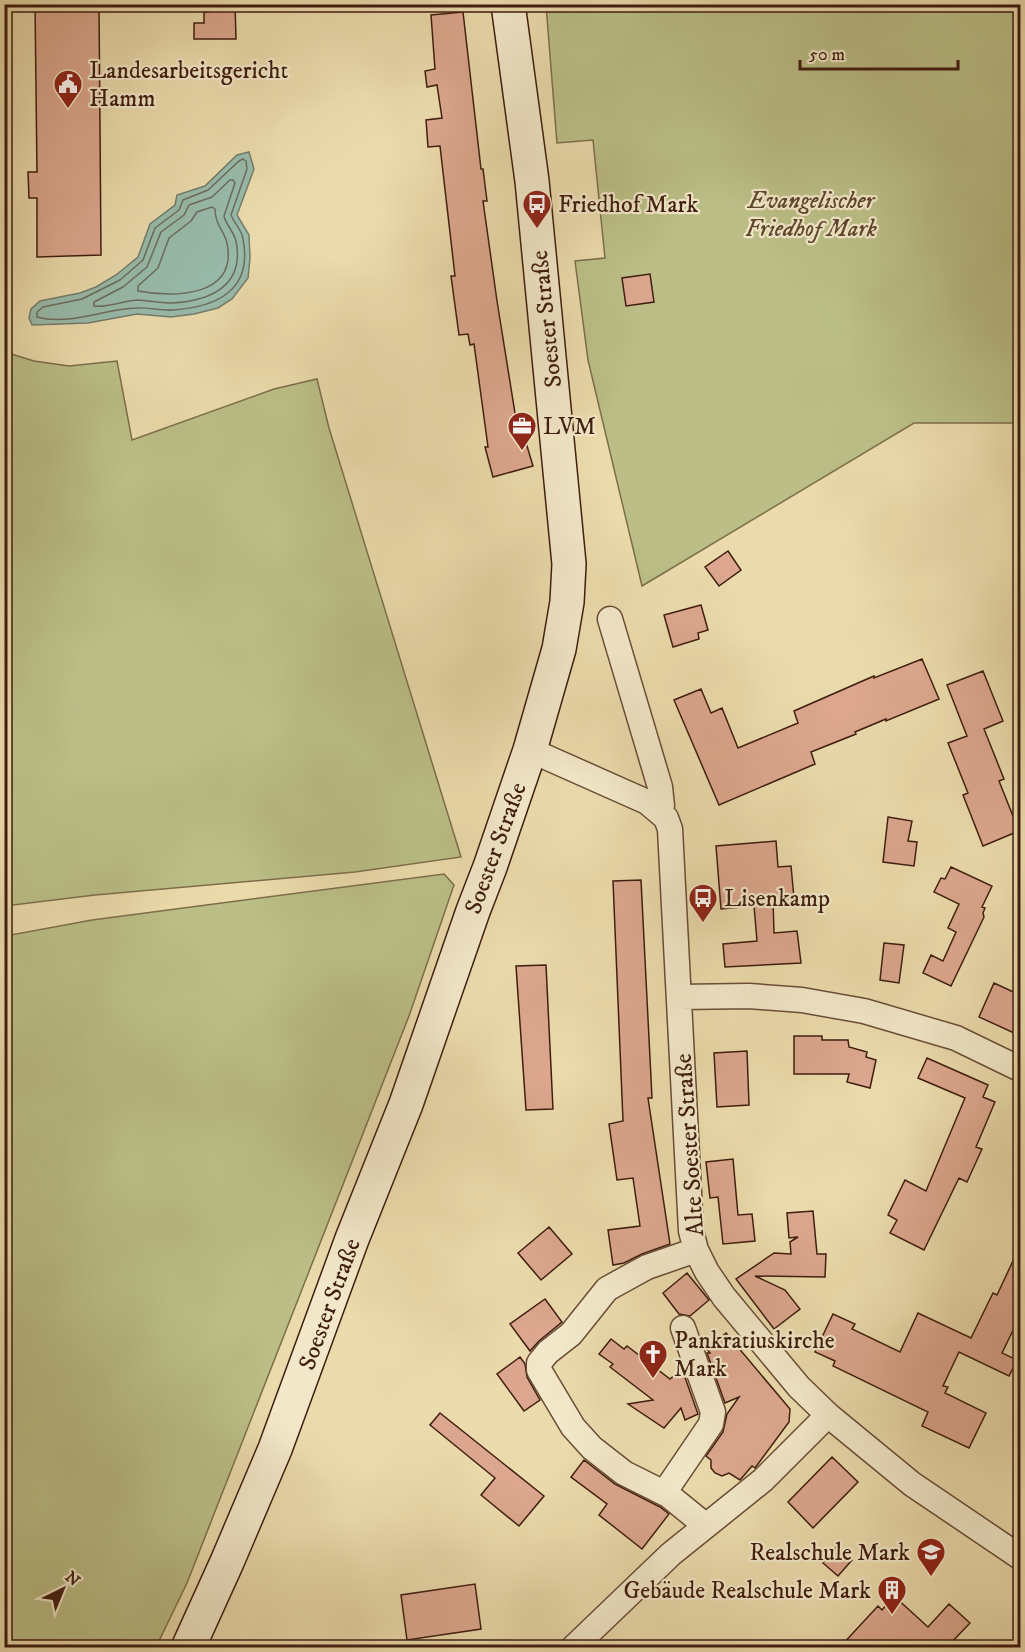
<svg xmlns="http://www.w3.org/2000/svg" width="1025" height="1652" viewBox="0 0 1025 1652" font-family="'IM FELL DW Pica',serif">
	<rect width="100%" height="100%" fill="#ebdbac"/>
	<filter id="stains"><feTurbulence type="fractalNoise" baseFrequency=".00333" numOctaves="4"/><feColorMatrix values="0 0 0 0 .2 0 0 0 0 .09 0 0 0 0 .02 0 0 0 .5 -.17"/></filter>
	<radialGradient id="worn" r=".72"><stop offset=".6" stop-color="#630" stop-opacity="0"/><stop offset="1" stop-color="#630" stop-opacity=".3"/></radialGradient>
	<path fill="#bbbf87" stroke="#7d6e4b" stroke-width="1.5" d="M546,5H1020V423H914L642,586L588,360L575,261L605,258L593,140L557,143Z
		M5,352L34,361L69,366L117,361L132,440L274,389L317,379L329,428L461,857L355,872L95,895L5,906Z
		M444,874L454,885L409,1016L187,1583L156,1647H5V936L92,920Z"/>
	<path fill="#98bbab" stroke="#747c6d" stroke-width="1.5" d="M249,152L254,169L237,215L249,235L250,258L248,278L232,299L218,308L194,314L171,317L137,314L88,323L32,325L29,318L31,309L40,301L80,293L96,287L116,275L138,257L150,224L175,205L177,195L205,186L237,155Z"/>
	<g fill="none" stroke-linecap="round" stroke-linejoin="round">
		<path stroke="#6c6c5d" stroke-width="1.5" d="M243,159L246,161L247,169L231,215C234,223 242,230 243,239C253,290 217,307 173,310C161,311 148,307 136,308C104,309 69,326 37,317V312L43,307L82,299L120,280L143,260L155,228L179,210L183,200L208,190L239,161Z
			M230,180H233L235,183L224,216C226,225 234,232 236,241C245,286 210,301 172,303C161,303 150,301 139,300C124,300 109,308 94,306V302L123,287L147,267L161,232L184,215L189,205L212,197Z
			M212,207L215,209C215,225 224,230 227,243C238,297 174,298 138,291V286L158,268L169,238L191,221L197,212Z"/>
	</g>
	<path fill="#dca78e" stroke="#3f1d0f" stroke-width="1.5" d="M35,4H99L101,255L37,257V198H29L28,172H37Z
		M213,4H235L236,39H194V23H204V12L214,11Z
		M463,12L481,169H483L487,201H483L497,301L519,438L524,436L533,466L493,477L485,447H488L474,344L470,345L468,334L459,335L451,276H455L440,146L428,147L426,120L442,118L437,85L427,87L425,71L435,69L431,15Z
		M650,274L654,302L626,306L622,278Z
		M728,551L741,570L719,586L705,567Z
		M701,605L708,630L698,633L699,639L673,647L664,615Z
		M922,659L939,699L886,721V719L855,732L856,734L811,752L815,764L719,805L674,700L701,689L711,713L722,708L738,748L798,723L794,711L874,676V678Z
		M983,671L1003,721L984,729L1004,779L999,781L1019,831L983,846L963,795L968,793L948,743L967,736L947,685Z
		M888,817L912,821L908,841L917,842L914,866L883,862Z
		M776,841L778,867L791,866L794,898L773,900L774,933L797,931L801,963L725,967L723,944L757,941L754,906L721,909L716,846Z
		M951,867L992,886L982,907L985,908L983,913L984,917L951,986L923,973L931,955L943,961L956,932L948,928L959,904L934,892L941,878L945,879Z
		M641,880L652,1098H648L670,1244L642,1254L624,1263L613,1265L608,1230L640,1226L633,1178L617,1180L609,1124L623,1121L613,881Z
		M884,943L904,945L899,983L880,980Z
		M546,965L553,1109L526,1110L516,966Z
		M994,983L1020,995V1019L1014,1033L979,1017Z
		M794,1036H822V1040H848L849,1047L867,1052L866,1057L876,1060L870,1088L847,1082L849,1074H794Z
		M747,1051L749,1105L717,1107L714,1053Z
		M927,1058L988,1085L983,1097L995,1102L976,1147L982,1149L967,1182L959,1178L924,1250L890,1233L897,1220L888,1215L905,1180L926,1191L965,1098L918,1078Z
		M733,1159L738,1215L752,1214L755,1241L723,1244L718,1197L710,1198L706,1162Z
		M813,1211L817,1254H826L825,1277L755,1276L785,1290L800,1309L774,1329L736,1279L774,1253L791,1254L790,1242L798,1237L789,1238L787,1213Z
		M549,1227L572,1254L541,1280L518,1253Z
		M1020,1246V1316L1002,1353L1017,1360L1009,1376L959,1352L943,1386L948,1387L945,1393L986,1413L969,1448L922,1426L928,1412L833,1366L835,1361L815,1352L833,1314L855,1324L852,1329L900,1352L918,1313L971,1338L993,1293L997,1295Z
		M687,1273L709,1300L690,1316L679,1314L663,1293Z
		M545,1299L562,1322L539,1341L530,1351L510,1324Z
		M726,1333L790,1409L789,1422L755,1468L752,1466L740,1480L729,1473L722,1476L715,1473L711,1468V1460L706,1456L723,1432L727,1414L739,1397L725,1403L707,1353H710L707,1349Z
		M611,1339L624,1349L627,1346L670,1379L682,1369L698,1414L685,1420L681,1408L664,1428L628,1404L653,1400L610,1367L613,1364L599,1354Z
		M520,1357L525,1364L527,1377L540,1400L524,1411L497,1374Z
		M440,1413L544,1496L519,1526L481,1495L495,1478L430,1425Z
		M832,1457L858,1482L813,1528L788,1502Z
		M584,1460L615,1484L660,1507L669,1514L642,1549L599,1515L607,1504L571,1477Z
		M836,1547L852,1560L838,1576L823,1563Z
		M475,1584L481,1629L407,1640L401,1595Z
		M894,1596L928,1627L949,1604L970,1623L947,1647H840L878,1606L882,1610Z"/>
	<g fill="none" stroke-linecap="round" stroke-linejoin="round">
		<g stroke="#6a4c36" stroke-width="27">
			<path id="minor" d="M610,619L660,787L662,806L659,810
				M530,750L647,802L666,818L670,829L691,1231L696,1250L707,1272L724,1297L799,1387L828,1415L912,1484L1020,1557
				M680,997L749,996L802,1000L864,1011L956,1038L1020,1069
				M696,1250L647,1267L607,1289L571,1334L548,1352L539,1363V1370L573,1427L592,1448L624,1473L668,1495L705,1525
				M664,1493L711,1424L713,1412L683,1328
				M573,1648L671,1554L763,1480L828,1415"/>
		</g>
		<g stroke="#3f1d0f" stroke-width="36">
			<path id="secondary" d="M188,1648L227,1562L275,1449L352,1239L406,1104L473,911L490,867L530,750L559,649L567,602L569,564L532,181L508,4"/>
		</g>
		<use href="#minor" stroke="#f2e8c9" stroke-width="24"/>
		<use href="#secondary" stroke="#f2e8c9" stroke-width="33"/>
	</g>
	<defs>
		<g id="civic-pin" transform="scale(1.5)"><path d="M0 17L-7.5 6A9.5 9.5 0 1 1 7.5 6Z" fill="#8f2418" stroke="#f2e8c9"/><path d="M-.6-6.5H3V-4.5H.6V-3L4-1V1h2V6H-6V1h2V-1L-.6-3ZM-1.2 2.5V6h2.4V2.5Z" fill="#fff"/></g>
		<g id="bus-pin" transform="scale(1.5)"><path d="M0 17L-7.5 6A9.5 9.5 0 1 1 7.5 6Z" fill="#8f2418" stroke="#f2e8c9"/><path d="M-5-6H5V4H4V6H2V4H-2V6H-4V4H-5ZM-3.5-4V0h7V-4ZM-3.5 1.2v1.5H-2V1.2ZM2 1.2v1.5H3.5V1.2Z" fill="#fff"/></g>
		<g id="office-pin" transform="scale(1.5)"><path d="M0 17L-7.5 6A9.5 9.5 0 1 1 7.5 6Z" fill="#8f2418" stroke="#f2e8c9"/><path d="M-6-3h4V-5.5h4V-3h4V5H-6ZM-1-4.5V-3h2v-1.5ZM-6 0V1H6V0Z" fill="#fff"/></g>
		<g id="church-pin" transform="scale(1.5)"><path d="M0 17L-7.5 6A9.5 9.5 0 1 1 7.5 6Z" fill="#8f2418" stroke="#f2e8c9"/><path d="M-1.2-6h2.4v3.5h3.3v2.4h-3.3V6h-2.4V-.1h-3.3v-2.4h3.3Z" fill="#fff"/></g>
		<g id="school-pin" transform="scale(1.5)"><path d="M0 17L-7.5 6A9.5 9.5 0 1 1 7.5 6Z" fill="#8f2418" stroke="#f2e8c9"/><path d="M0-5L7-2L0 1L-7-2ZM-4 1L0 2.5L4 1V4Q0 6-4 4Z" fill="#fff"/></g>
		<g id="building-pin" transform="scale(1.5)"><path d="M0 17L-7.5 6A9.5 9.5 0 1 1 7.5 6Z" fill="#8f2418" stroke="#f2e8c9"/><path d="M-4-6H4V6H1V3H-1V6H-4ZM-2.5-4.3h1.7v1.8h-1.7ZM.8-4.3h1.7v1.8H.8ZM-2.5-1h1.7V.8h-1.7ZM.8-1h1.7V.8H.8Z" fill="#fff"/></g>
	</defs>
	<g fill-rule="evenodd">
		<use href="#civic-pin" x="68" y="84"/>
		<use href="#bus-pin" x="537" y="204"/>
		<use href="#office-pin" x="522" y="426"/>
		<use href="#bus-pin" x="703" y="898"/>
		<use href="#church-pin" x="653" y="1354"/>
		<use href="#school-pin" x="931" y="1552"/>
		<use href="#building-pin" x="892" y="1590"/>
	</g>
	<g text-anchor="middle" stroke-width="4.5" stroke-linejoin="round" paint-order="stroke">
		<g font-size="24" fill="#3f1d0f" stroke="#f2e8c9" text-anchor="start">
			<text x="89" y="78">Landesarbeitsgericht<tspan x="89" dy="28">Hamm</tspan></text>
			<text x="558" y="212">Friedhof Mark</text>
			<text x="543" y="434">LVM</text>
			<text x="724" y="906">Lisenkamp</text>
			<text x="674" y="1348">Pankratiuskirche<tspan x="674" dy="28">Mark</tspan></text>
			<text x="910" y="1560" text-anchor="end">Realschule Mark</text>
			<text x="871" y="1598" text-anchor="end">Gebäude Realschule Mark</text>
		</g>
		<g font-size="24" font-style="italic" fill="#5e462d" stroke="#f2e8c9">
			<text x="811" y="208">Evangelischer<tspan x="811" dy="28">Friedhof Mark</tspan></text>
		</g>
		<g font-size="24" fill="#3f1d0f" stroke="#f2e8c9">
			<text transform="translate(546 319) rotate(-96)" y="8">Soester Straße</text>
			<text transform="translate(495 848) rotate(-70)" y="8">Soester Straße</text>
			<text transform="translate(689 1145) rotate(-94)" y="8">Alte Soester Straße</text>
			<text transform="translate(329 1304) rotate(-70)" y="8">Soester Straße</text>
		</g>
	</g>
	<rect width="1025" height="1652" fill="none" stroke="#ebdbac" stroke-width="24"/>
	<rect x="6" y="6" width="1013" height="1640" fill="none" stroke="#3f1d0f" stroke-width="3"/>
	<rect x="12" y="12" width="1001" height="1628" fill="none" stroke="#3f1d0f" stroke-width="1.5"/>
	<g transform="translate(63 1589) rotate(43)" stroke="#f2e8c9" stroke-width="4.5" paint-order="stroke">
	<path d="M0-4.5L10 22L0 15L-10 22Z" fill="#3f1d0f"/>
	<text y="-9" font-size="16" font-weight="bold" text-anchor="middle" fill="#3f1d0f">N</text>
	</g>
	<path d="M800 60v9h158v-9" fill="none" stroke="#3f1d0f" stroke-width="3"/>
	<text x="809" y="60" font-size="18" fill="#3f1d0f" stroke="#f2e8c9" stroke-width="4.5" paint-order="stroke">50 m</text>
	<rect width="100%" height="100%" filter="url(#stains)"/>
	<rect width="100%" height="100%" fill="url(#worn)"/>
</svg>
